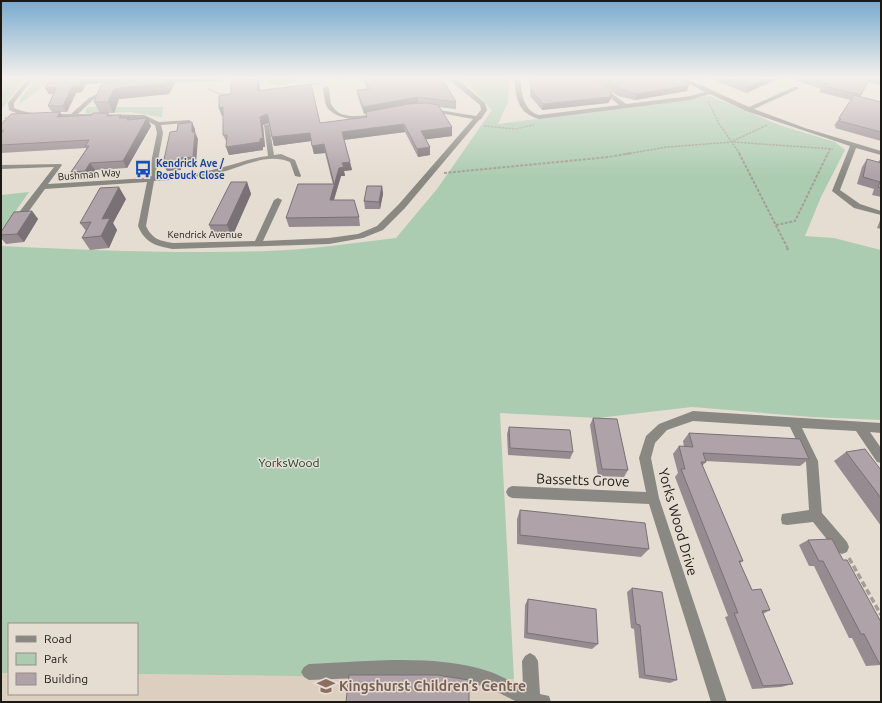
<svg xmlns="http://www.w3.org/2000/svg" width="882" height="703" viewBox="0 0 882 703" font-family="Ubuntu,sans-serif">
	<rect width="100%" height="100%" fill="#e6ddd2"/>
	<path fill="#ddcfbf" d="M1,673H9V694H137V674L514,679L516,702H1Z"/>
	<path fill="#acccb1" d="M1,77H27L1,110Z
		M38,77H47L46,84L20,104V99Z
		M266,77H294L296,82L284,85L270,84Z
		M461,77H509L508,102L498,124L710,96L782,126L835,142L845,150L821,197L805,236L834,238L881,250V420L811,417L692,407L598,418L500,413L514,679L137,674V624H9V673H1V246C89,250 177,254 266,251C309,250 352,243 396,238L437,189L492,110Z
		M87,107H163L162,117L130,112L90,114L85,113Z
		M29,192L11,218L1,236V195Z"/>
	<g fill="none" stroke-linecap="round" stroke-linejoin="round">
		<path stroke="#a59e95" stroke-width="1.5" stroke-dasharray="2.5 1" stroke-linecap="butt" d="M331,81L358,77
			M309,85L320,83
			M208,89L220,94H232
			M265,90L288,87
			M1,98L17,77
			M708,101L719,124L740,154
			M1,125L7,116
			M484,126L516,129L534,125
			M733,141L767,125
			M626,154L667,147L733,142L833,149
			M828,154L830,149"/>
		<path stroke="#a59e95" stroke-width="2" stroke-dasharray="3 1.5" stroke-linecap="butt" d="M739,153L788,249
			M444,173L609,157L632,153
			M776,225L795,221L828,153"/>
		<path stroke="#a59e95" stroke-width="2.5" stroke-dasharray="3.5 2" stroke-linecap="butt" d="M787,248L788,250"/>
		<path stroke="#a59e95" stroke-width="3.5" stroke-dasharray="6 3" stroke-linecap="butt" d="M849,558L881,615"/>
		<path fill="#8a8883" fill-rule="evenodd" d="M29,77H34L14,103V108C33,116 51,114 71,114L89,98L108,89L110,90V92L93,100L78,114L144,115L159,122L190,120L192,125L189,127L185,123L161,125L163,133L155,177C177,176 198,174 220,168C236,164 250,158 268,156L264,125L269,124L274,155L281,154L295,160L301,176L300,177L295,176L290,162C266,152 242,168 218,173C197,177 176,180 154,181L146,226C152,239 160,241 173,243L255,241L274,200L278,198L282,200L263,241L329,238L358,234L377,226L399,204L473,119L428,111L425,109L426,108L476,116L481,110L480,105L452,82L450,77H455L485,103L487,110L481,119L479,120L405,208L383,230L363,238L329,244L173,249C156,246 145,243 138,226L147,182L45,189L26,215H20V211L54,167L1,169V165L61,164L62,165L48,184L148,178L157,133L155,125L143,119L34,118L21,115L9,110L8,103Z
			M514,77H520C522,92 522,110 539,115L619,105L600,89L599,88L602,86L626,104L690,96L705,92L676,77H683L749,107L794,87H798V89L754,109L805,128L881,151V155L856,148L840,190L860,204L881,211V215L854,208L832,191L850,146L746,111L710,94L690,100L539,119C517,113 516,97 514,77Z
			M219,78L222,80L221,81L161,83L158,81L161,79Z
			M326,86L329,88C330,94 329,102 333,107C342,121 365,115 379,113L382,115C370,123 335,121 327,107C324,101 324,94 323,88Z
			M693,411L881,423V433L870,432L881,448V463L877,462L856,431L802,428L818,461L822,513L847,542L849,547L847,552L842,554L837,552L813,522L787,525L782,524L781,519L782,514L809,510L806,461L790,427L693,421L667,430L655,443L651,458L659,498L727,702H711L649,504L512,498L508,496L506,492L508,488L512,486L646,492L639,458L646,436L659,424Z
			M530,653L535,656L538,661L540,694L549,696L551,702H517L488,687L452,680L408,676L309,680L304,677L301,672L304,667L309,664C368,662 433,653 491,672C502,676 513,683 523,688L522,661L525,656Z"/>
	</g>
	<path fill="#968b90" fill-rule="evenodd" d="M51,77H178L173,78L175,83L169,94L119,99L114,113H108L109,116L123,118H129L130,120L147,118L151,126L127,168L95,170L90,179L76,180L71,172L86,149V148L1,153V125L52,112L48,106L53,94H49L45,88ZM109,82L94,102L100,113L92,115L62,117L60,112H67L76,93L82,92L86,84Z
		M227,77H259L260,91L320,123L366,117V114H364L358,97L357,90L367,89L365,83L364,77H441L456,102V109L439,107L452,127V136L426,139L430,147V155L418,157L405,132L344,140L352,170L344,171L345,176H341L334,200L359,217L360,226L289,227L286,218L333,184L325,153L314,154L311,141L274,146L272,137L269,123L263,125L265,147H263V150L229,155L226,147L227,143L223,135V116H222L219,108L231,94V78H227Z
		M531,77H685L684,82L687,91L635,100L618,96L594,78L611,99L608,103L542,110L530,96Z
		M687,77H782L746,93L709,78L694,80Z
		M787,77H881V85L868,82L860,97L881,102V141L835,128L836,126H834L851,100L819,92L821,89Z
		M881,158V197L872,195L874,189L857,184L862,167L867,159L878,162Z
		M247,182L251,194L232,237H214L209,225Z
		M382,186L383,194L380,209H365L364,201Z
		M126,199L113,223L117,230L109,248L90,250L82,238L86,231L80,223Z
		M32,211L38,219L24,242L6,244L1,238V232Z
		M881,218V229L877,228Z
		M593,418L628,470L624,477L598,476L590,425Z
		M509,427L573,452L570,459L508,455L507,434Z
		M689,433L809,459L800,466L705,461L706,462L702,466L743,561L740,563L752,590L770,610L763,614L793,684L781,687L752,689L725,617L728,616L675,477L678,473L673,454L679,446L684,447L683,441Z
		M846,452L881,470V526L834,461Z
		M520,510L649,549L641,557L517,544V519Z
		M808,540L843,560L881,622V665L866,666L852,638H849L814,566H809L799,545Z
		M632,588L677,680L670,683L639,678L634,629L631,628L627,592Z
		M528,599L598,644L592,649L524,638L525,605Z"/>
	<path fill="#7a7176" d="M90,77H115L156,78L111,86L109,82L86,84L82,92L76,93L67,112L63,106L72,86L82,78Z
		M168,77H173L175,83L169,94L119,99L114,113L108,102L114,89Z
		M257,77H259L260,99L258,91Z
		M681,77H685L683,83L678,78Z
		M695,77H710L694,80Z
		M771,77H782L746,93L748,87Z
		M689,85L687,91L635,100L637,94Z
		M57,87L60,93L49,94L45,88Z
		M612,93L611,99L608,103L542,110L543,104Z
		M418,97V105L366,112V114H364L363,107Z
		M223,107L226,115L222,116L219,108Z
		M60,112L64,120L57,117Z
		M267,114L269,123L263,125L265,147H263V150L229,155L226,147L260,117Z
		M147,118L151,126L127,168L123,161Z
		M192,122L195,129V137V132L198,139L196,164L182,165L181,170L167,171L163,164L179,158L192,132Z
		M404,124L405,132L343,140L342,132Z
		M452,127V136L422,140L421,131Z
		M310,133L311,141L274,146L272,137Z
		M324,144L325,153L314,154L312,146Z
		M430,147V155L418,157L417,149Z
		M350,162L352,170L344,171L345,176H341L331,209L330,200L339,168L342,163Z
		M90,163L95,170L90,179L85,171Z
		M247,182L251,194L232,237L227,225Z
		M382,186L383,194L380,209L379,202Z
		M119,187L126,199L113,223L117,230L109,248L101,236L102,219Z
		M32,211L38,219L24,242L17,234Z"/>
	<path fill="#afa2a8" stroke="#7a7176" d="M51,77H90L82,78L79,86H72L63,106H48L57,87L45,88Z
		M108,77H115L107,79Z
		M129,77H168L164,83L114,89L108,102H94L101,85L104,84Z
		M231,77H257L258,91L311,84L320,123L367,117L366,112L409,104L426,103L438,105L452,127L421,131L430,147L417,149L404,124L342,132L350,162L342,163L344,167L339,168L330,200H354L359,217L286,218L298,184H334L324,144L312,146L310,133L272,137L268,116L267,114L260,117L263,138L260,139V142L226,147L227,135H223V107L219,108V96L231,94Z
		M365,77H441L456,102L418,97L363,107L357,90L369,89Z
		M531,77H594L612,93L610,97L543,104L531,90H533L531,88Z
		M603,77H681L678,78L689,85L637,94L620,89Z
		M725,77H771L748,87Z
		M808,77H870L861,95L823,86L828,84Z
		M854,95L881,102V132L839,121L841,119L839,118Z
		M60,112L57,117L92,115L93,113H108L107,116L121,115L119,118H129L127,120L147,118L123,161L90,163L85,171L71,172L89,146H85L89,140L1,145V134L4,130L1,131V125L11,114Z
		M192,122V132H195L193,157L179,158L178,162L163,164L170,132L177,131L178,124Z
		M867,159L881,163V159V188L878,187L880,182L863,177Z
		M231,182H247L227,225H209Z
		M367,186H382L379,202L364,201Z
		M119,187L102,219L110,218L101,236L82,238L91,222L80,223L100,188Z
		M32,211L17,234L1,235V232L14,212Z
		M593,418L617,419L628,470L602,469Z
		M509,427L570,430L573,452L510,448Z
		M689,433L800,439L809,459L703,453L706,462H701L743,561H739L752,590L761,589L770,610L762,611L793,684L763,686L734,613H738L681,469H685L679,446L693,447Z
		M865,449L881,470V498L846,452Z
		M520,510L645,523L649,549L520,535Z
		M832,539L843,560H847L881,622V663H879L864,634H861L823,561H819L808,540Z
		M632,588L662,592L677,680L645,675L640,625L636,624Z
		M528,599L596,609L598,644L527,633Z
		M349,675H437L469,680V702H346Z"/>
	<linearGradient id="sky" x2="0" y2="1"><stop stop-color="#77aacf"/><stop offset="0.44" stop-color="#f4f0eb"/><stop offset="1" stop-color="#f4f0eb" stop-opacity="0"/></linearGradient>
	<rect width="882" height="176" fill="url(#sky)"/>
	<defs>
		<g id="bus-bare" transform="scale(1.38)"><path d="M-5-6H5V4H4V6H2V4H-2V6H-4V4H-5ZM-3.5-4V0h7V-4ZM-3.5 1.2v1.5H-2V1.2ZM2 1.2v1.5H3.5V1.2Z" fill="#1a4fb4" stroke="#e6ddd2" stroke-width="2.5" paint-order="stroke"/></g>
		<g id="school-bare" transform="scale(1.38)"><path d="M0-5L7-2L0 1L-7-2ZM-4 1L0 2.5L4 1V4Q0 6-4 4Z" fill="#8d6e63" stroke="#e6ddd2" stroke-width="2.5" paint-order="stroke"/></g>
	</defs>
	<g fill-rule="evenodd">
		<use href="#bus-bare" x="143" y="169"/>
		<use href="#school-bare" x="326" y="686"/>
	</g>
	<g text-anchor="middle" stroke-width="3" stroke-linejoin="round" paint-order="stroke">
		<g font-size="10" font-weight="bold" fill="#164399" stroke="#e6ddd2" text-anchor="start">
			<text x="156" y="167">Kendrick Ave /<tspan x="156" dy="12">Roebuck Close</tspan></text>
		</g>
		<g font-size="10" fill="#1c1915" stroke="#e6ddd2">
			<text transform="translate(89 174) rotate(-4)" y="4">Bushman Way</text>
			<text x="205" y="238">Kendrick Avenue</text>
		</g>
		<g font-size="12" fill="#0b411d" stroke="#e6ddd2">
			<text x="289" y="467">YorksWood</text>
		</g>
		<g font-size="14" fill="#1c1915" stroke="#e6ddd2">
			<text transform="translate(583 480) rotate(2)" y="5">Bassetts Grove</text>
			<text transform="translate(678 522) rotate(74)" y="5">Yorks Wood Drive</text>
		</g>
		<g font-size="14" font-weight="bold" fill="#785e54" stroke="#e6ddd2" text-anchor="start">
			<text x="339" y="691">Kingshurst Children’s Centre</text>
		</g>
	</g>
	<rect width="882" height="703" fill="none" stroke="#1c1915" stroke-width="4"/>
	<rect x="8" y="623" width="130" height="72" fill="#e6ddd2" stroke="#958f86"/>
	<rect x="16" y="636" width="20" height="6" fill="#8a8883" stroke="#958f86"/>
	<text x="44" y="643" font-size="12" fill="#1c1915">Road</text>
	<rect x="16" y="653" width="20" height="12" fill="#acccb1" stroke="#958f86"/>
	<text x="44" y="663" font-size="12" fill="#1c1915">Park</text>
	<rect x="16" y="673" width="20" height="12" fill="#afa2a8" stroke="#958f86"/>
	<text x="44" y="683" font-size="12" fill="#1c1915">Building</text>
</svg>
